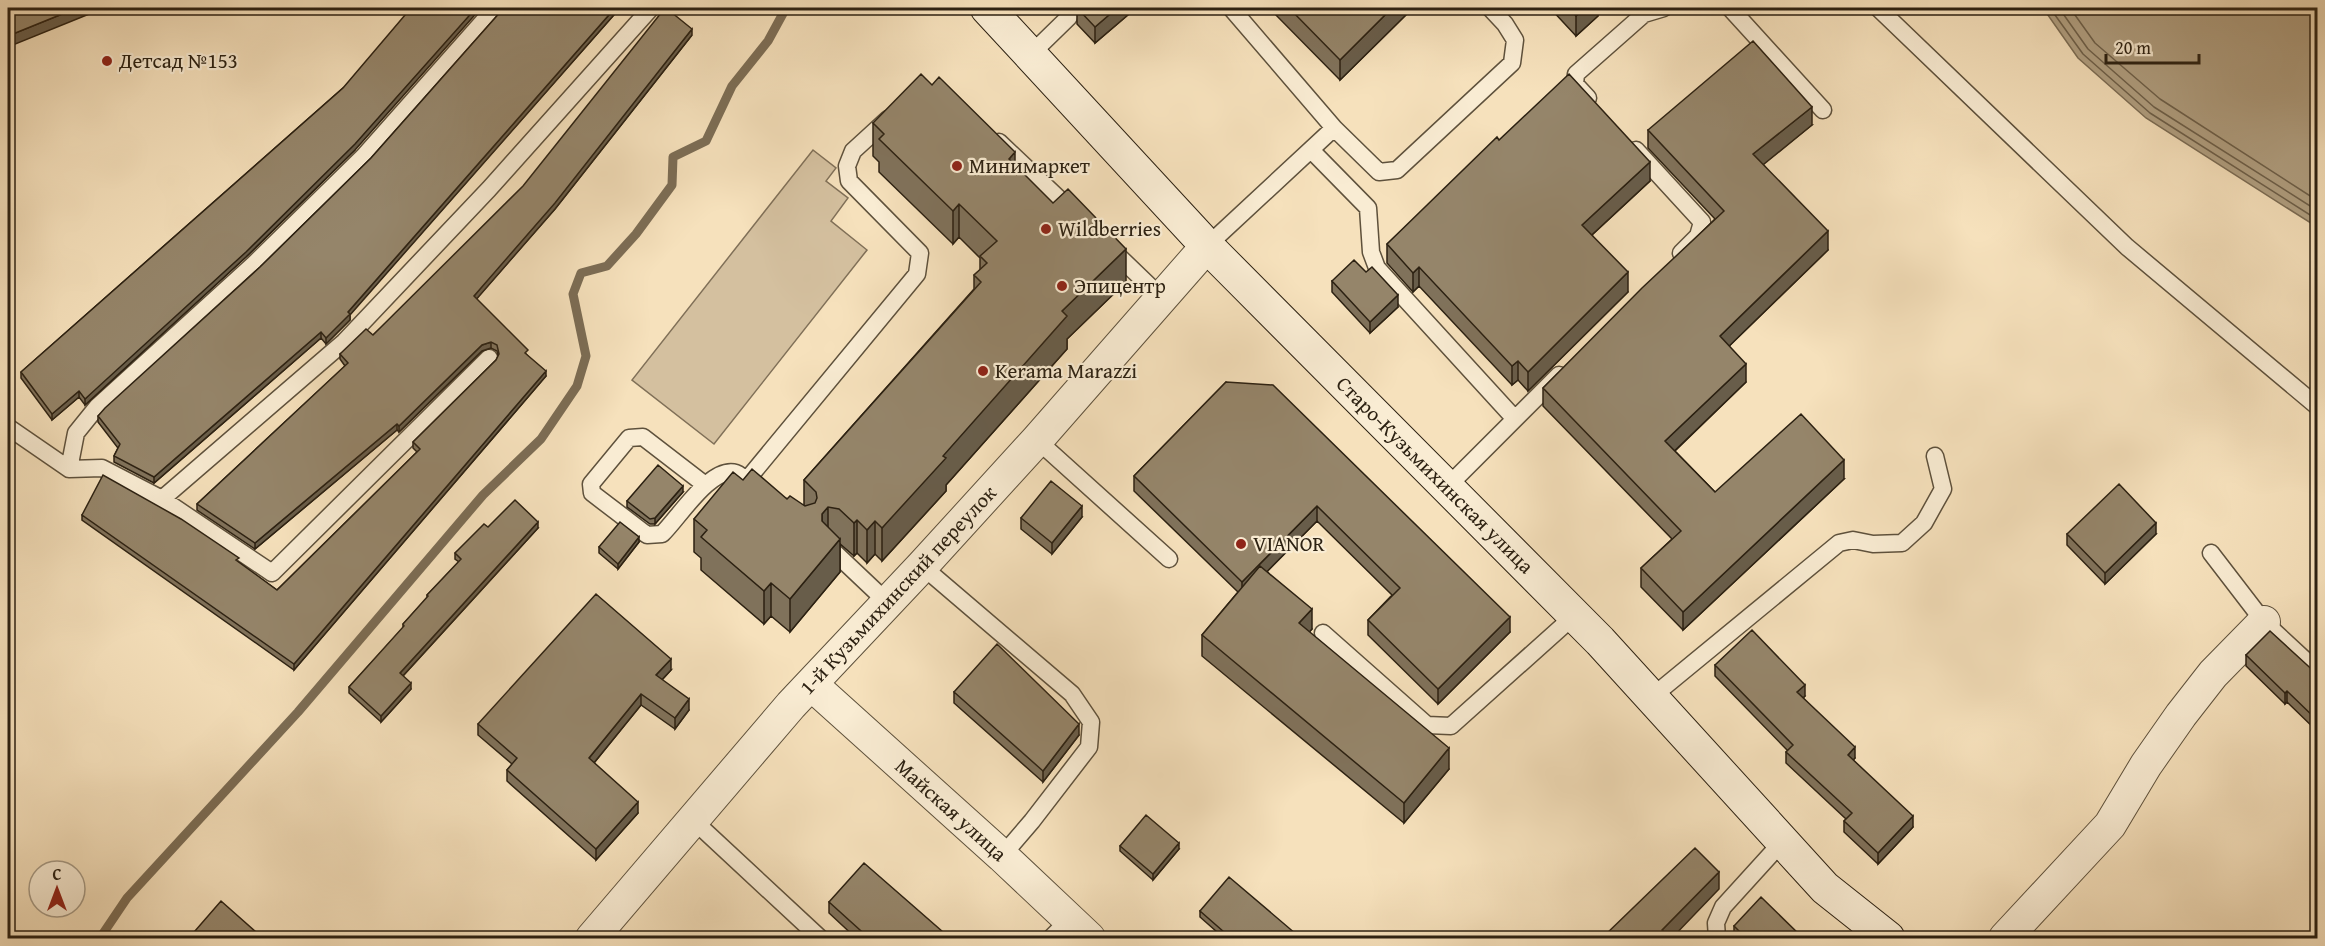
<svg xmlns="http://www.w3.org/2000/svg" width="2325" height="946" viewBox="0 0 2325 946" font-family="'Gentium Book Plus',serif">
	<rect width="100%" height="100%" fill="#f6e1bc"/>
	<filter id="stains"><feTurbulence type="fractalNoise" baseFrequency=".00333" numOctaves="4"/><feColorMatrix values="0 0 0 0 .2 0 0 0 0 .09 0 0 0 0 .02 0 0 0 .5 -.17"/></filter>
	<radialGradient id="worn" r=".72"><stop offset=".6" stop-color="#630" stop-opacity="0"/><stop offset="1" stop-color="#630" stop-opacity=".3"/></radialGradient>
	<path fill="#d4c09f" stroke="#807058" stroke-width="1.5" d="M813,150L836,168L826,181L848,198L831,221L867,250L714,444L632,380Z"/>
	<path fill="#b1a082" stroke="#7c6d55" stroke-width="1.5" d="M2043,8H2317V227L2146,118L2078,58Z"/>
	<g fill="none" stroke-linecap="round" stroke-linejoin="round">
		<path stroke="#6e604a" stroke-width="1.5" d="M2050,8L2083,54L2150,113L2318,220
			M2059,8L2088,49L2154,107L2318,211
			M2070,8L2095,43L2160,99L2318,201"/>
		<path stroke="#7c6d55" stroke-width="9" d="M100,938L127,898L298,712L483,495L541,439L577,386L586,356L573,294L581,273L607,266L636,234L672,185L673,157L706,141L732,86L768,41L786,8"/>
		<g stroke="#5e513c" stroke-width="19">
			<path id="service" d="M1730,8L1823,110
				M1878,8L2127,247L2318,407
				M1030,55L1069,17
				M1588,98L1575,84L1576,74L1644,14L1664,8
				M1334,128L1379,172L1397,170L1512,63L1515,40L1505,24L1490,8
				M999,142L1074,213
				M1311,150L1368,208L1371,252L1377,268L1515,419
				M1636,150L1702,222L1698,236L1681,253
				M1207,246L1334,128L1231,8
				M1110,248L1161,297
				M8,427L69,469L76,433L97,407L253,265L363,157L495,8
				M1037,440L1169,559
				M69,469L102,468L162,499L344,342L489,189L651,8
				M746,481L917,274L920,253L849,181L847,166L853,151L888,119
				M704,484L643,437L629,438L591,484L592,493L647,535L662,534C678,519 711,465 736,473C742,475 749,483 754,488
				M1447,487L1559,375
				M162,499L272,573L489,358
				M832,550L888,603
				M2211,553L2264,622L2318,672
				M922,566L1072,694L1091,722L1089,747L1032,821L1002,856
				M1323,633L1427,725L1451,726L1575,615
				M1653,696L1839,543L1853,540L1873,544L1902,543L1924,523L1943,489L1935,456
				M693,820L820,938
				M1051,938L1069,920
				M1717,938L1716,923L1723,907L1783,841"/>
		</g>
		<g stroke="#5e513c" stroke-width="34">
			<path id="minor" d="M811,684L1002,856L1089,938
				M592,938L791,705L922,566L1037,440L1207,246
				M2005,938L2110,825L2146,765L2181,715L2213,674L2264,622"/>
		</g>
		<g stroke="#2c2112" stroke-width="35">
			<path id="secondary" d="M987,8L1207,246L1600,641L1825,888L1888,938"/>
		</g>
		<use href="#service" stroke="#f9ecd3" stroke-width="16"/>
		<use href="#minor" stroke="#f9ecd3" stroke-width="32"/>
		<use href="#secondary" stroke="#f9ecd3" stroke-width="33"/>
	</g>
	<path fill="#80725b" stroke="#2c2112" stroke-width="1.5" d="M503,8H620L350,314V320L326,344L321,338L154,483L114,462V456L118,448L98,422V416L260,267L371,158L503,9Z
		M1072,8H1136L1095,43L1077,24V10Z
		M1269,8H1413L1340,80Z
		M1550,8H1598V16L1576,36Z
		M692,35L555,209L476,299L546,376L294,670L82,520V515L239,563L277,590L417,452L413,448V442L496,360L498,356L497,351L491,348L482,351L399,432L397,430L255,549L197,510V504L345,366L340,359V354L373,335Z
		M343,88L355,150L246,257L85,405L79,397L52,420L21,378V372Z
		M873,123L1015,165L1126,282L1067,339V349L946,485V491L882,561L875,554L867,563L857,553L854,556L840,544V572L790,632L771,616L764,624L701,570V558L694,552V519L743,480L804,506V480L974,289V275L980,270V258L959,237L953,244L879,172V162L873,156Z
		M1812,125L1763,164L1828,250L1729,346L1746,382L1675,451L1715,492L1844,479L1683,630L1641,587V568L1672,539L1543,406V388L1715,219L1648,148V130Z
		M1499,140L1650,181L1592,235L1628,292L1528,391L1518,380L1512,385L1419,286L1413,292L1387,263V244Z
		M1332,281L1398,307L1370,333L1332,292Z
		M1226,382L1510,632L1438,704L1368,635V620L1392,595L1317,521L1267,571L1312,629L1309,632L1449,769L1404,823L1202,656V635L1238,592L1134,491V476Z
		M683,492L655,524H650L627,507V501Z
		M1082,517L1052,554L1021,529V518Z
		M488,527L538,528L403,676L411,689L381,722L349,693V687L403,628V624L427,598V595L459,562L455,559V553Z
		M2067,534H2156L2105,584L2067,545Z
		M639,542L618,569L599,553V547Z
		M2246,655L2318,675V732L2287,702L2285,704L2246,666Z
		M1715,665L1805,696L1803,698L1855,758L1853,760L1913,827L1878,864L1844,832V821L1846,819L1786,763V752L1788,751L1715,676Z
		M671,670L662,680L689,710L675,729L641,705L594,763L638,813L596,860L507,781V770L512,764L478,735V724Z
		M954,692L1079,735L1043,782L954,703Z
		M1120,846L1179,849L1153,880L1120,851Z
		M829,902L951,939H857L829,913Z
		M1200,911L1296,939H1225L1200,917Z
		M1734,926L1804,939H1734Z"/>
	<path fill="#685d4a" stroke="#2c2112" stroke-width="1.5" d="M77,8H104L8,47V36Z
		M476,8H481L355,150L246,257L85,405V399Z
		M615,8H620L350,315V314V320L326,344V338L348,312Z
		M1117,8H1136L1095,43V27Z
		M1392,8H1413L1340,80V60Z
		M1585,8H1598V16L1576,36V16Z
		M692,29V35L555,209L474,302V296Z
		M1812,107V125L1753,173V154Z
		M1015,152V185L1009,159Z
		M1650,162V181L1582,244V225Z
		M959,204V237L953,244V211Z
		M1828,231V250L1720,355V336Z
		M1126,249V282L1067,339V349L946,485V491L882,561V528L1062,311Z
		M1419,267V286L1413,292V273Z
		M1628,272V292L1528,391V372Z
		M1398,295V307L1370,333V322Z
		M321,332V338L154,483V477Z
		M491,342V348L482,351L399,432V426L482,345Z
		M1518,361V380L1512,385V366Z
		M1746,364V382L1665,460V441Z
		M546,371V376L294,670V664Z
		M79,391V397L52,420V414Z
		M397,424V430L255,549V543Z
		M1844,460V479L1683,630V612Z
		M683,486V492L655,524V518Z
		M1082,506V517L1052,554V543Z
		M1317,506V521L1242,597V582Z
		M828,507V540L822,547V514Z
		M857,520V553L854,556V523Z
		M875,521V554L867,563V530Z
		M538,522V528L400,679V673Z
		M2156,523V534L2105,584V573Z
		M639,537V542L618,569V564Z
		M840,539V572L790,632V599Z
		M771,583V616L764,624V591Z
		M1312,609V629L1299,644V623Z
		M1510,617V632L1438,704V689Z
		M671,659V670L656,686V675Z
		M411,683V689L381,722V716Z
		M1805,685V696L1797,704V692Z
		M2287,691V702L2285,704V693Z
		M641,694V705L589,769V758Z
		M689,699V710L675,729V718Z
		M1079,724V735L1043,782V771Z
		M1855,747V758L1848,766V755Z
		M1449,748V769L1404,823V803Z
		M638,802V813L596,860V849Z
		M1913,816V827L1878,864V853Z
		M1179,843V849L1153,880V874Z
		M1719,872V889L1671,939L1662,930Z"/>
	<path fill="#95856a" stroke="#2c2112" stroke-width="1.5" d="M8,8H77L8,36Z
		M411,8H476L355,144L246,252L85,399L79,391L52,414L21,372L343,88Z
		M503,8H615L348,312L350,314L326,338L321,332L154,477L114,456L120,444L98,416L105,408L260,267L371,158L503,9Z
		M665,8H666L692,29L555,203L474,296L528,350L525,353L546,371L294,664L82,515L103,475L181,519L239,558L236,560L277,590L420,449L413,442L496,360L499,354L497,345L491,342L482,345L399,426L397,424L255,543L197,504L348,363L340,354L366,329L373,335L523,186Z
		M1077,8H1117L1095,27Z
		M1289,8H1392L1340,60Z
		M1569,8H1585L1576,16Z
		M1753,41L1812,107L1753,154L1828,231L1720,336L1746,364L1665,441L1715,492L1801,414L1844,460L1683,612L1641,568L1681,531L1543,388L1642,288L1724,211L1648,130Z
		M921,74L932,85L939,77L1015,152L1009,159L1053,203L1068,189L1126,249L1062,311L1067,316L943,456L946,458L882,528L875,521L867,530L857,520L854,523L839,509L828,507L822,514V521L840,539L790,599L771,583L764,591L701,537L707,530L694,519L733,472L743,480L752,469L787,499L790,496L805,506L815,503L817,498L816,492L804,480L981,282L974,275L987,263L980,256L997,241L959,204L953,211L879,139L884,134L873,123Z
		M1569,74L1650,162L1582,225L1628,272L1528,372L1518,361L1512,366L1419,267L1413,273L1387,244L1497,137L1499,140Z
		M1354,260L1366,272L1372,267L1398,295L1370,322L1332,281Z
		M1226,382L1273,385L1510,617L1438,689L1368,620L1400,588L1317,506L1242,582L1134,476Z
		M658,465L683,486L655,518L650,519L627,501Z
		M1051,481L1082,506L1052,543L1021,518Z
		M2119,484L2156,523L2105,573L2067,534Z
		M515,500L538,522L400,673L411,683L381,716L349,687L404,626L403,624L428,596L427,595L461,559L455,553L484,524L488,527Z
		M620,522L639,537L618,564L599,547Z
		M1260,566L1312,609L1299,623L1449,748L1404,803L1202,635Z
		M596,594L671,659L656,675L689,699L675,718L641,694L589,758L638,802L596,849L507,770L517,758L478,724Z
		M1752,630L1805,685L1797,692L1855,747L1848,755L1913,816L1878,853L1844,821L1852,813L1786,752L1793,745L1715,665Z
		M2270,631L2318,675V721L2287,691L2285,693L2246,655Z
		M997,644L1079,724L1043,771L954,692Z
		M1146,815L1179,843L1153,874L1120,846Z
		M1695,848L1719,872L1662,930L1670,939H1601Z
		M864,863L951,939H870L829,902Z
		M1229,877L1296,934L1292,939H1232L1200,911Z
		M1761,897L1804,939H1747L1734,926Z
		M221,901L264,939H188Z
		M2087,933L2094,939H2083Z"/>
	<g fill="#8f2418" stroke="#f9ecd3" stroke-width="2">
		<circle cx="107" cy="61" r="6"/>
		<circle cx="957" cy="166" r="6"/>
		<circle cx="1046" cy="229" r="6"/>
		<circle cx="1062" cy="286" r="6"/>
		<circle cx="983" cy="371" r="6"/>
		<circle cx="1241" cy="544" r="6"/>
	</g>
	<g text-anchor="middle" stroke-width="4.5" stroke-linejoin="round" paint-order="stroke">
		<g font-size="21" fill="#2c2112" stroke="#f9ecd3" text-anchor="start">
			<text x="119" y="68">Детсад №153</text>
			<text x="969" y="173">Минимаркет</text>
			<text x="1058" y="236">Wildberries</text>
			<text x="1074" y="293">Эпицентр</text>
			<text x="995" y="378">Kerama Marazzi</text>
			<text x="1253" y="551">VIANOR</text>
		</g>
		<g font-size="21" fill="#2c2112" stroke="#f9ecd3">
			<text transform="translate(1435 475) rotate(45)" y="7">Старо-Кузьмихинская улица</text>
			<text transform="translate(898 590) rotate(-47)" y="7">1-й Кузьмихинский переулок</text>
			<text transform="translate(951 810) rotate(42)" y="7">Майская улица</text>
		</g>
	</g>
	<rect width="2325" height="946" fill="none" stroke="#f6e1bc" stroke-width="30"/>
	<rect x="9" y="9" width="2307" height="928" fill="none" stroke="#2c2112" stroke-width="3"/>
	<rect x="15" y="15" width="2295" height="916" fill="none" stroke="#2c2112" stroke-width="1.5"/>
	<g transform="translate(57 889)"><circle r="28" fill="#f9ecd3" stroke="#a79b86" stroke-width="1.5"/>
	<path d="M0-4.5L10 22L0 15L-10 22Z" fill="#8f2418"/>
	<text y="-9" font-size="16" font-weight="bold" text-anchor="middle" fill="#2c2112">С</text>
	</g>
	<path d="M2106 54v9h93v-9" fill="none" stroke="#2c2112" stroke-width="3"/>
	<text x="2115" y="54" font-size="18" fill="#2c2112" stroke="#f9ecd3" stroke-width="4.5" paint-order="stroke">20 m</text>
	<rect width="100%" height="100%" filter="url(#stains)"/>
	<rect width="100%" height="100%" fill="url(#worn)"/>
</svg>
